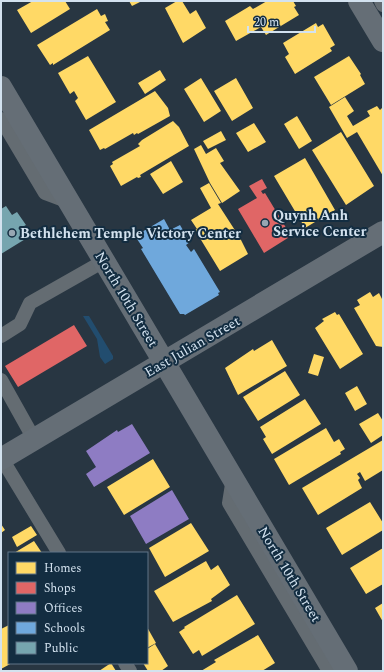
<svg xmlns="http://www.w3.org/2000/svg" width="384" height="672" viewBox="0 0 384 672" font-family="Spectral,serif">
	<rect width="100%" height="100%" fill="#283642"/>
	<path fill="#224d6f" d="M83,316H89L113,356V359L105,364L100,357L97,339Z"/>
	<path fill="#ffd966" d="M33,1H65L70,9L31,33L17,10Z
		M129,1H142L132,6Z
		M177,1H182L190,14L196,10L206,28L183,43L165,8Z
		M267,1H293L296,6L294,7L299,15L266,35L261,27L236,41L225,21L250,6L253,9Z
		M97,9L101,16L105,14L108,21L105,22L110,30L53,65V63L50,65L37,45Z
		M316,23L318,27L323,24L335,45L330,48L332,51L295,74L285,57L289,54L283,43Z
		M88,56L116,102L86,120L75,101L78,98L74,91L70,94L58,73Z
		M349,56L361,74L360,75L365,84L331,105L314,77Z
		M160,70L166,80L145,94L138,83Z
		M201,78L221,111L204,122L184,89Z
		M236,78L253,108L232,121L214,91Z
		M155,91L168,108L170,116L138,134L137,133L134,135L133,133L105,149L104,148L100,150L89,130Z
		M345,97L354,111L347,116L353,126L370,116L367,111L377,106L380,110L382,108L383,110V176L357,132L347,138L329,107Z
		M297,116L312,141L299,149L284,124Z
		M173,121L179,127L189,146L140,175L141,177L138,178L137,177L121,186L110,166L113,164L112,162L140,146L138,144L142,140Z
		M254,123L266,142L248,152L236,133Z
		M221,131L226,140L208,149L203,141Z
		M341,132L374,186L346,205L312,150Z
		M201,145L206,154L216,148L224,161L220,163L240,191L222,203L210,183L194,149Z
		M305,158L335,210L305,228L274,176Z
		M171,161L183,182L163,194L150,174Z
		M209,183L221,203L218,204L240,238L248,254L220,271L195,230L197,229L191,220L211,208L200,188Z
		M370,292L373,297L379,293L383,301V347L376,346L354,308L360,305L357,300Z
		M335,312L337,315L339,314L363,354L340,369L315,328L324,321L322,319Z
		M272,340L287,366L238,395L225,368L253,349L254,351Z
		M314,354L324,357L318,376L308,373Z
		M285,371L300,395L258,421L243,397Z
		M357,386L367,404L355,411L345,393Z
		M305,399L321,424L272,454L263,439L266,437L260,427Z
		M378,413L383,421V435L371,443L359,424Z
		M326,428L334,442L339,439L345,449L340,452L341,454L289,485L274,459Z
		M383,440V470L365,481L360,472L357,474L360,478L358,480L362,488L318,515L302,488Z
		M153,459L170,487L124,515L107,487Z
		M370,502L383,523V530L342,555L326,528Z
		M191,523L209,551L165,577L149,548Z
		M1,524L5,530L1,533Z
		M31,526L37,535L17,547L12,537Z
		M34,541L42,553H14Z
		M383,548V584L366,594L350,568Z
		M206,561L211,570L218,565L230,585L211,599L212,601L173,622L154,591Z
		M237,595L255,624L202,656L199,650L193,654L179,632L185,628L184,627Z
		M383,603V622L375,608Z
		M9,625V663H12L1,669V629Z
		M147,627L156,643L147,648Z
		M258,635L275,663L262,671H201L216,662L214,660Z
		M155,644L168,666L161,671H148L143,663H147V649Z
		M111,663L116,671H99Z"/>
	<path fill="#e06666" d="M262,179L267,188L261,191L263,194L265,193L291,236L264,253L238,209L257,198L249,186Z
		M74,325L87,346L18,387L5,366Z"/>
	<path fill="#8e7cc3" d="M132,424L150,453L94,487L86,474L96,467L86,451L117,430L118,432Z
		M172,490L189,519L146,544L130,516Z"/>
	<path fill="#6fa8dc" d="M164,219L170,230L180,225L190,242L186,245L191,252L194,249L220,292L218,293L219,295L185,315L184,314H180L141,249L143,248L135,236Z"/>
	<path fill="#76a5af" d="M6,206L12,215L17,212L26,225L20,228L27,238L1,254V209Z"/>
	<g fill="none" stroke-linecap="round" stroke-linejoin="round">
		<path stroke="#646c72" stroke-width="14" d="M381,1L383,5
			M1,119L45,193L69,202
			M1,336L20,324L30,303L104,261
			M1,380L34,439
			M2,459L59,553
			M233,478L229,503L329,671
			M125,663L130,671"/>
		<path stroke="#656e76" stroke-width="22" d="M359,1L383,41
			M1,87L347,671
			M1,459L383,232"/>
	</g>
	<g fill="#97a6b2" stroke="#132d41" stroke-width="1.5">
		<circle cx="265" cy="223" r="4"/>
		<circle cx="12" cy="233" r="4"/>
	</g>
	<g text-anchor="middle" stroke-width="4" stroke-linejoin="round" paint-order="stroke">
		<g font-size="14" font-weight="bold" fill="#d3e2ef" stroke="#132d41" text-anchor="start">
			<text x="273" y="220">Quynh Anh<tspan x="273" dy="16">Service Center</tspan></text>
			<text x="20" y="238">Bethlehem Temple Victory Center</text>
		</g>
		<g font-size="14" fill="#d3e2ef" stroke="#132d41">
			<text transform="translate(127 299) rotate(59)" y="5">North 10th Street</text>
			<text transform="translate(192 346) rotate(-30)" y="5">East Julian Street</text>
			<text transform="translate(290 574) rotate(59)" y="5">North 10th Street</text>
		</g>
	</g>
	<rect width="384" height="672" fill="none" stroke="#d3e2ef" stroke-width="4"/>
	<rect x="8" y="552" width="140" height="112" fill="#132d41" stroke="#607587"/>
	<rect x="16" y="562" width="20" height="12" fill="#ffd966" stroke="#607587"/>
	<text x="44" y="572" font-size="12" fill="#d3e2ef">Homes</text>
	<rect x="16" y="582" width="20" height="12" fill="#e06666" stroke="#607587"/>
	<text x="44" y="592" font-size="12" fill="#d3e2ef">Shops</text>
	<rect x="16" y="602" width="20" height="12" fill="#8e7cc3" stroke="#607587"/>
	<text x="44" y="612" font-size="12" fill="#d3e2ef">Offices</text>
	<rect x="16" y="622" width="20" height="12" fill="#6fa8dc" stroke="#607587"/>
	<text x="44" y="632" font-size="12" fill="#d3e2ef">Schools</text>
	<rect x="16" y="642" width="20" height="12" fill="#76a5af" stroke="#607587"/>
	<text x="44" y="652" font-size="12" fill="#d3e2ef">Public</text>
	<path d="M248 26v6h67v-6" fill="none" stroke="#d3e2ef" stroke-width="2"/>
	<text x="254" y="26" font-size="12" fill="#d3e2ef" stroke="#132d41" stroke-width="3" paint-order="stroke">20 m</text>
</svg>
